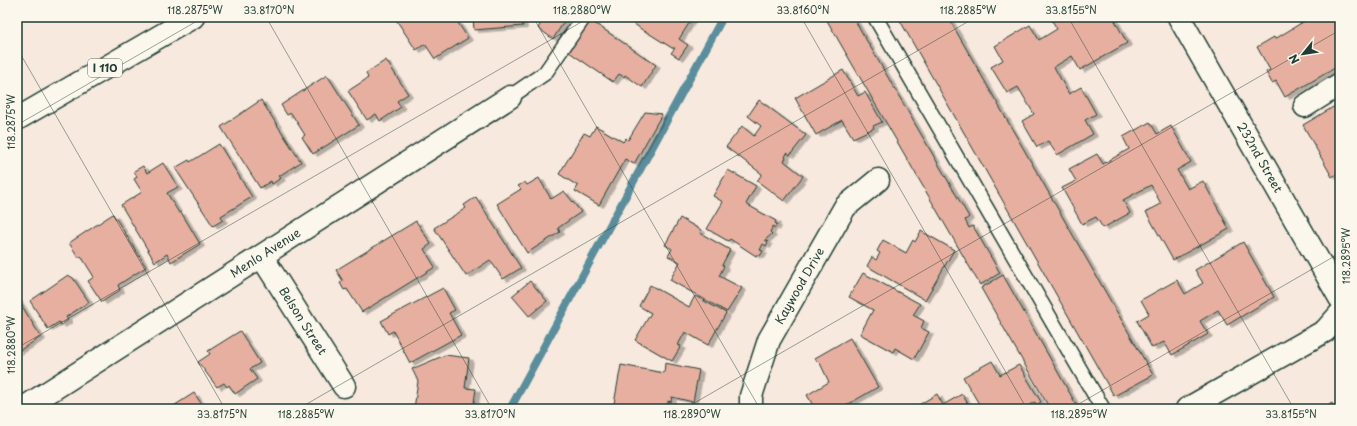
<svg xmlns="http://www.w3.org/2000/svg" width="1357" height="426" viewBox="0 0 1357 426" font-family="'Playpen Sans',sans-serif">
	<defs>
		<filter id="shadow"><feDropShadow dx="4.5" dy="2.5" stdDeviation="0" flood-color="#0004"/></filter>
	</defs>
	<rect width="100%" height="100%" fill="#f7e9dd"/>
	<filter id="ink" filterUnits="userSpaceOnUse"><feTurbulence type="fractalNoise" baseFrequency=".025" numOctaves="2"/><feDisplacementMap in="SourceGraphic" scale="8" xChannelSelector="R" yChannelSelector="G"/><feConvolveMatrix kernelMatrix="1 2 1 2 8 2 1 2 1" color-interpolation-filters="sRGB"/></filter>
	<g filter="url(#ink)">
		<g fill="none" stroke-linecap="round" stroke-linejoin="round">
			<path stroke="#5a8e9d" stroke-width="8" d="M510,409L723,17"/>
		</g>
		<path fill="#e7af9f" stroke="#1f3d34" filter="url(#shadow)" d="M454,17L468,38L435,59L425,44L416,50L395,18Z
			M473,17H522L523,26L474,30Z
			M545,17H567L553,39L538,28Z
			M625,17H693L679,39L688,45L679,58L671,53L675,48H672L645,31V32Z
			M825,17H853L969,217L965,220L969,228L973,226L1000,273L980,285Z
			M898,17H948L1153,375L1114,396Z
			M1050,17H1113L1127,43L1080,70L1072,56L1054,67L1069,94L1081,87L1096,114L1085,120L1093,134L1057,155L1048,141L1037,147L1022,121L1034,114L1018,87L1007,93L991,67L1003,60L995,46L1030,25L1039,40L1057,29Z
			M1311,17H1340V65L1285,97L1276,81L1272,83L1266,72L1270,70L1257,47L1274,37L1275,39Z
			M590,20L656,65L642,87L625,75L624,77L619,74L613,82L569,52Z
			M386,60L408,94L397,101L401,107L380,121L376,114L367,120L348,91L368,78L366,73Z
			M843,70L858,96L865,92L882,122L873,126L874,128L853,138L842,120L816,135L795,98Z
			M327,75L359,125L313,154L302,137L305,135L291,113L287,115L281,105Z
			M261,100L301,162L279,176L281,178L272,184L271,181L260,188L221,127Z
			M759,100L806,135L790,155L787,153L785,157L786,158L784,161L803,176L784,201L757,181L762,174L726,147L742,126L754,136L761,126L748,116Z
			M1340,103V172L1332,177L1303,125Z
			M645,112L662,114L634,164L625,159L599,205L575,191L578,186L559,174L584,133L590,136L596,126L623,142L626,138L628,140Z
			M1150,122L1157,134L1171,126L1191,162L1177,170L1188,189L1203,181L1229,229L1173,260L1146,212L1161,204L1151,185L1123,200L1130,213L1103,228L1096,217L1082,224L1062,188L1076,181L1069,169L1097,154L1103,164L1129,149L1123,137Z
			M219,144L252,197L221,216L223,220L213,226L175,168L189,160L190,162Z
			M163,163L178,187L167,193L179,213L181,212L200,244L171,262L167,254L155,262L121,205L142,192L134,179L137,177L134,171L143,166L147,173Z
			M728,170L756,186L746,204L776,221L775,223L777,224L775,228L773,226L770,232L772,234L765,240L768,242L766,246L763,244L760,250L763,251L760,256L757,254L756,256L730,239L728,241L707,229L723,202L713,196Z
			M539,178L551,199L564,191L581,212L558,228L560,232L527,253L497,204L521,189L518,186L525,182L527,185Z
			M476,197L521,268L503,279L490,260L466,276L434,228L466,208L464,205Z
			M113,214L146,267L118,285L120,290L102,302L88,281L94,277L81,256L79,258L69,243Z
			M680,218L701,230L700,233L730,250L722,265L724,266L719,276L742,288L727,312L670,280L680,262L668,256L672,249L665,245Z
			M416,221L431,244L424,249L435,267L362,312L347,289L344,290L340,283L343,281L336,270Z
			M921,231L954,250L925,300L867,266L872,257L876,260L880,253L877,251L883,240L906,253L913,240L915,242Z
			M1243,242L1274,297L1227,325L1218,310L1200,321L1208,334L1172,355L1164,342L1152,348L1137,321L1149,314L1141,300L1177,280L1185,294L1203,283L1195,270Z
			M863,273L920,304L913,315L924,321L921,328L929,332L914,359L895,348L893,352L860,334L873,310L849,297Z
			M68,275L73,278L89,302L66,317L68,320L61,325L59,322L48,329L30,301Z
			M1003,275L1077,406L1074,409H1050L981,288Z
			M530,281L547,301L529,316L512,296Z
			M650,285L689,307L695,296L726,313L708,345L685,332L678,345L681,346L672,361L635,340L651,313L639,306Z
			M443,288L455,310L449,313L461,335L410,363L393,331L388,334L381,321Z
			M17,298L41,337L17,352Z
			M240,331L260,363L250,369L257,379L235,394L229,385L227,387L224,383L217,387L198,362L210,354L208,351Z
			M850,338L878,387L840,409H815L807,395L829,382L819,361L817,362L815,358Z
			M445,355L469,358L465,388L476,389L473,409H414L418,381L412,369Z
			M992,361L1000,375L1019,365L1041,402L1036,405L1035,402L1022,409H982L963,377Z
			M665,363L699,370L693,402L672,397L671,402L668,401L667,409H613L621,365L664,373Z
			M194,393L205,409H173L172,407Z
			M937,394L943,405L962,394L971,409H912Z
			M1332,403L1336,409H1321Z"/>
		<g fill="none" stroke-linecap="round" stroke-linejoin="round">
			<g stroke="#1f3d34" stroke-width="17">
				<path id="service" d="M875,17L1103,409
					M510,97L545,73L584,17"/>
			</g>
			<g stroke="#1f3d34" stroke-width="25">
				<g id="minor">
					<path id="s1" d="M1179,17L1340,298"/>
					<path d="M1305,106L1340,84"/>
					<path id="s2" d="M262,257L344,386"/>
					<path id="s3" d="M22,409L510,97"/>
					<path id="s4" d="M751,409V396L769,340L845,207L878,180"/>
					<path d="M1187,409L1325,331L1340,314"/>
				</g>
			</g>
			<g stroke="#1f3d34" stroke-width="25">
				<path id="motorway" d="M17,119L193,17"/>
			</g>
			<use href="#service" stroke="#fbf7ec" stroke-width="14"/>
			<use href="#minor" stroke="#fbf7ec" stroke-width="22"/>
			<use href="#motorway" stroke="#fbf7ec" stroke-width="22"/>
		</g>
	</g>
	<path fill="none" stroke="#1f3d34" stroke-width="1" stroke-opacity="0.45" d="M266,17L492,409M533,17L760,409M801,17L1027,409M1068,17L1294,409M1335,17L1340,26M17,48L225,409M17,125L204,17M17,348L590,17M298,409L976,17M684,409L1340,30M1070,409L1340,253"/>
	<g text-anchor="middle" stroke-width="3.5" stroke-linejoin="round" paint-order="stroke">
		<rect fill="#fbf7ec" stroke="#61756b" stroke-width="1" x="88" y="59" width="34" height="18" rx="3"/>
		<g font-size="11" font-weight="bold" fill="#1f3d34">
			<text x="105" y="72">I 110</text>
		</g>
		<g font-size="12" fill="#1f3d34" stroke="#fbf7ec">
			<text dy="4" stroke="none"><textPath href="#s1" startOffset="162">232nd Street</textPath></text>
			<text dy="4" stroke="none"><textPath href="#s3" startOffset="289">Menlo Avenue</textPath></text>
			<text dy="4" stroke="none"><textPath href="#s4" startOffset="134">Kaywood Drive</textPath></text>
			<text dy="4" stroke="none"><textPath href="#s2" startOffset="76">Belson Street</textPath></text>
		</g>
	</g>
	<rect width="1357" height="426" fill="none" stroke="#fbf7ec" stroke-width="44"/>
	<g transform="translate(1303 54) rotate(240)" stroke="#fbf7ec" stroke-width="3" paint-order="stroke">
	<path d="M0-3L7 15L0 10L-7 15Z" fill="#1f3d34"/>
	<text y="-6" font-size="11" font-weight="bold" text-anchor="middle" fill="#1f3d34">N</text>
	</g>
	<rect x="22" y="22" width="1313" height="382" fill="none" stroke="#1f3d34" stroke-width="1.5"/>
	<g font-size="10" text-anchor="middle" fill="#1f3d34">
		<text x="195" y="14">118.2875°W</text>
		<text x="269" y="14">33.8170°N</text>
		<text x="582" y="14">118.2880°W</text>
		<text x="803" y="14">33.8160°N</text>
		<text x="968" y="14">118.2885°W</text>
		<text x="1071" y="14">33.8155°N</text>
		<text transform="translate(11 122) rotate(-90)" y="4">118.2875°W</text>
		<text transform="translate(1346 256) rotate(-90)" y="4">118.2895°W</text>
		<text transform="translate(11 345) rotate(-90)" y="4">118.2880°W</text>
		<text x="222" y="418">33.8175°N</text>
		<text x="306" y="418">118.2885°W</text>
		<text x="490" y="418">33.8170°N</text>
		<text x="692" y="418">118.2890°W</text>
		<text x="1079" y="418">118.2895°W</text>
		<text x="1291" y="418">33.8155°N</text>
	</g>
</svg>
